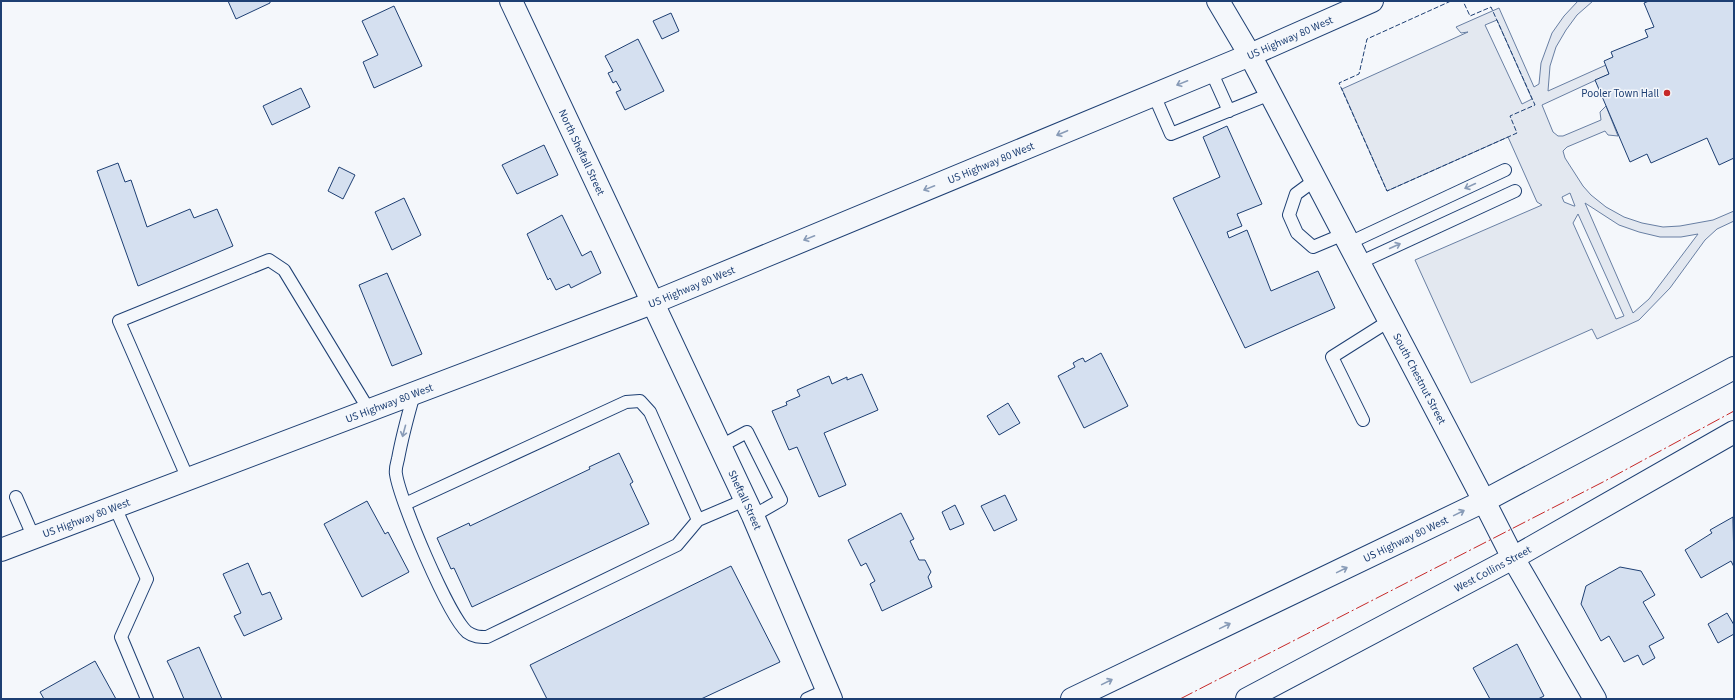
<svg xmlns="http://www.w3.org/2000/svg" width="1735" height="700" viewBox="0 0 1735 700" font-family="'Source Sans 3',sans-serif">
	<rect width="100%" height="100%" fill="#f4f7fb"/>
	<path fill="#e3e8f0" stroke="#687fa3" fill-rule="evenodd" d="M1578,1H1593L1577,15L1566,30L1556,47L1550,66L1548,91L1606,65L1609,74L1542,105L1553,132L1558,136H1563L1601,120L1600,112L1606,106L1618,136L1608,135L1605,131L1567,147L1563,151L1565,158L1583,186L1591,195L1606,207L1624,217L1642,223L1663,227L1680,226L1713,220L1734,211V221L1717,229L1705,240L1670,288L1639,320L1597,339L1592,329L1471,383L1415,260L1542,205L1537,202L1508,137L1387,191L1342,89L1468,32L1461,33L1456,27L1499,8L1534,87L1539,84L1541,63L1552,33L1564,16ZM1497,20L1532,99L1522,104L1485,25ZM1570,193L1575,206H1574L1564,202L1562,197ZM1585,203L1619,225L1639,232L1660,237H1681L1698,234L1649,299L1633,313ZM1578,214L1624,316L1616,319L1573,223Z"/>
	<path fill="#d5e0f0" stroke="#1d3f73" d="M228,1H270V3L236,19Z
		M1649,1H1734V158L1719,165L1707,138L1651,163L1647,154L1630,162L1595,80L1609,74L1604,61L1613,57L1611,52L1648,37L1645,30L1654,27L1644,3Z
		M394,6L422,66L374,88L363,62L378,55L362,21Z
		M671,13L679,31L662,39L653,21Z
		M638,39L664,91L625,110L616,92L621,90L616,81L613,83L608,73L613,71L605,56Z
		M301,88L310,107L272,125L263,106Z
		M1227,126L1262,204L1237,214L1242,226L1227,232L1229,238L1247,230L1271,291L1318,271L1335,308L1245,348L1173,198L1220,177L1203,137Z
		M544,145L558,175L517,194L502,165Z
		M118,163L125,182L131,180L147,227L190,209L194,218L217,209L233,246L138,286L97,171Z
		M339,167L355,175L343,199L328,191Z
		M404,198L421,235L392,250L375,212Z
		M562,215L582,256L591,251L601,273L571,288L569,284L556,290L550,278L548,280L527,234Z
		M387,273L422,354L392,366L359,285Z
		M1101,353L1128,406L1084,428L1058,376L1075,367L1073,363L1078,360L1083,358L1085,362Z
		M862,374L878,410L824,433L846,485L819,497L797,447L789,450L772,411L787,405L786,402L800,396L797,390L829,376L832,384L847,377V380Z
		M1008,403L1020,423L999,435L987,416Z
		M619,453L633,482L630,484L649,524L472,607L454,568L451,569L437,538L469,523L470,526L590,469L589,467Z
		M1005,495L1017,520L994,531L981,506Z
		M367,501L385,534L388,532L409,572L362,597L324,524Z
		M955,505L964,524L950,530L942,512Z
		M901,513L914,539L910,541L919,560H925L931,572L928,577L932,587L882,611L870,584L875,581L866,563L861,566L848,540Z
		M1733,517L1734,567L1731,561L1701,578L1685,550L1712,533L1710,530Z
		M248,563L262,595L270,592L282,619L244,636L234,616L241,613L223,574Z
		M731,566L780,662L701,699H547L530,665Z
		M1620,567L1641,571L1655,595L1643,602L1664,638L1649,646L1655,658L1643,665L1638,655L1624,662L1609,636L1601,641L1581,604L1586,586Z
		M1727,613L1734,625V634L1718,643L1708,624Z
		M1517,644L1544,696L1538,699H1490L1473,668Z
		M199,647L222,699H184L173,673L167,661Z
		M95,661L116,699H44L40,692Z"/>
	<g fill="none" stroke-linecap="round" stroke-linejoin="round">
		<g stroke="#1d3f73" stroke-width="14">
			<path id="service" d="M1211,71L1229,111
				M1154,95L1171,134L1270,94
				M1315,180L1296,194L1289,215L1297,233L1313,247L1344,234
				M1349,243L1505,170
				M1359,263L1515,191
				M414,394C408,415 402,437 398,459C397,463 395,469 396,474C400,501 448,615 467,632C474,637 479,637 487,637L677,545L698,520L745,500
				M1363,420L1332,357L1389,321
				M719,447L747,432L781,500L753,516
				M188,479L119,321L269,260L284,270L369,410
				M16,497L34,538
				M405,504L626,402L640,401L650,412L698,520
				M115,507L147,579L121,637L147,699
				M807,699L827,690"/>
		</g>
		<g stroke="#1d3f73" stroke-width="24">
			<g id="minor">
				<path id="s1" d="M511,1L753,516L831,699"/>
				<path id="s2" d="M1218,1L1250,55L1484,501L1513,558L1595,699"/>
				<path id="s3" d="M1247,699L1513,558L1734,432"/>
			</g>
		</g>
		<g stroke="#1d3f73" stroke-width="24">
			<g id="primary">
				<path id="s4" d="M1,550L652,303L1250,55L1372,1"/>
				<path id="s5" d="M1072,699L1484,501L1734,368"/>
			</g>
		</g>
		<use href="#service" stroke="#f4f7fb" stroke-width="12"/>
		<use href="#minor" stroke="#f4f7fb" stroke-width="22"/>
		<use href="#primary" stroke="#f4f7fb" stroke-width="22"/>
		<path stroke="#1d3f73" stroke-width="1" stroke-dasharray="5 2" stroke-linecap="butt" d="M1451,1L1367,39L1359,74L1339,83L1387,191L1517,133L1510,116L1535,105L1491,7L1470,16L1463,1"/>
		<path stroke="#c62828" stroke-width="1" stroke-dasharray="14 3 2 3" stroke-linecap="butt" d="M1180,699L1603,482L1734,411"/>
	</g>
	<defs><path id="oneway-shaft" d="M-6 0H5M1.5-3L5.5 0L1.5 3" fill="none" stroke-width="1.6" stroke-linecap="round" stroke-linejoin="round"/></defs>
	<g stroke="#889bb7">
		<use href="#oneway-shaft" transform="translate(1182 83) rotate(158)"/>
		<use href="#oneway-shaft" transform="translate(1062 133) rotate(157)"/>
		<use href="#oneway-shaft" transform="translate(1470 186) rotate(155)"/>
		<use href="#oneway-shaft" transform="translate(929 188) rotate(158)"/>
		<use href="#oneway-shaft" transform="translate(809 238) rotate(158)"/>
		<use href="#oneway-shaft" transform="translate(1395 246) rotate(-24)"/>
		<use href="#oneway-shaft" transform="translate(404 431) rotate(105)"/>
		<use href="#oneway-shaft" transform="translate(1459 513) rotate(-26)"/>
		<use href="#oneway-shaft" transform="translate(1342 570) rotate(-26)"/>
		<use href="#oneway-shaft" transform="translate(1225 626) rotate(-26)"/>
		<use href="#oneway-shaft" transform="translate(1107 682) rotate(-26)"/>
	</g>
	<circle fill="#c62828" stroke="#f4f7fb" stroke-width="1.5" cx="1667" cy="93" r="4"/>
	<g text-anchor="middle" stroke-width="3" stroke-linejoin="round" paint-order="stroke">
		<g font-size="11" fill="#1d3f73" stroke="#f4f7fb">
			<text dy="4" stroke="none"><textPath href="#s4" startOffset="1387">US Highway 80 West</textPath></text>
			<text dy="4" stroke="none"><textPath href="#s1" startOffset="167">North Sheftall Street</textPath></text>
			<text dy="4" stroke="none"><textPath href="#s4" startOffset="1063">US Highway 80 West</textPath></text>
			<text dy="4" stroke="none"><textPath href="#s4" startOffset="739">US Highway 80 West</textPath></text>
			<text dy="4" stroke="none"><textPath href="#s2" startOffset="428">South Chestnut Street</textPath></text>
			<text dy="4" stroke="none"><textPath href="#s4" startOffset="415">US Highway 80 West</textPath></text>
			<text dy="4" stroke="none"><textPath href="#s1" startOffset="551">Sheftall Street</textPath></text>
			<text dy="4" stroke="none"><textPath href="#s4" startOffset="91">US Highway 80 West</textPath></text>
			<text dy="4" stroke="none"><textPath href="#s5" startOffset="370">US Highway 80 West</textPath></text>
			<text dy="4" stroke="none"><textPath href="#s3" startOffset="278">West Collins Street</textPath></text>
		</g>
		<g font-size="11" fill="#1d3f73" stroke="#f4f7fb" text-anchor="end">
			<text x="1659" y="97">Pooler Town Hall</text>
		</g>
	</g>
	<rect width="1735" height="700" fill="none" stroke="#1d3f73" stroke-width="4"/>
</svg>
